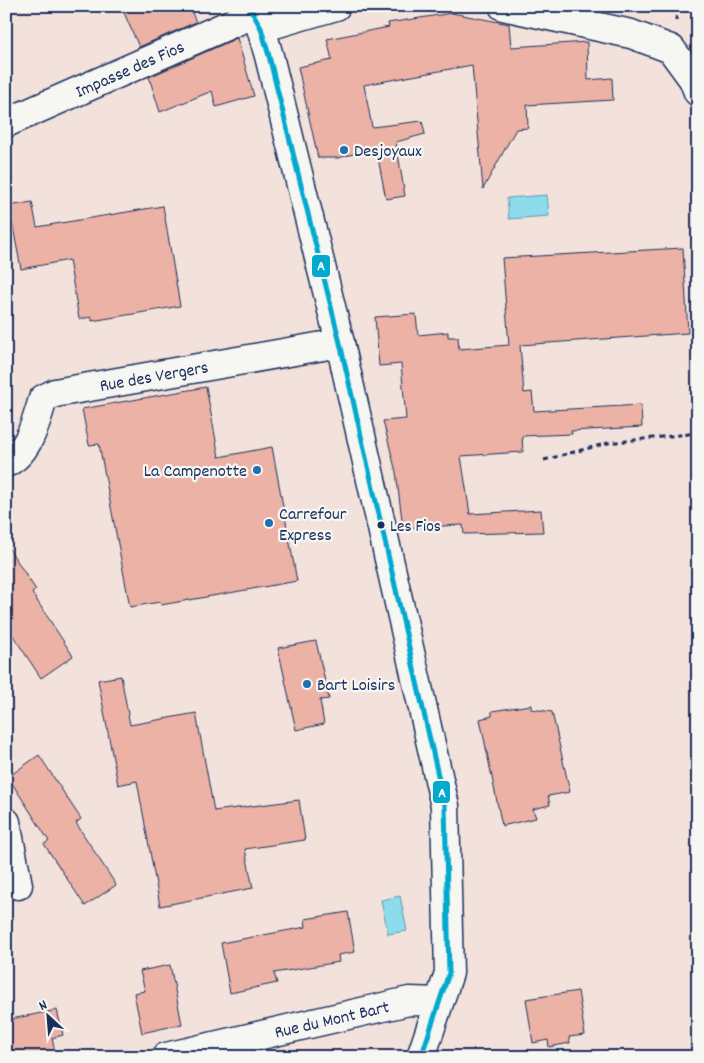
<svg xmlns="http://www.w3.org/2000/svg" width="704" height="1063" viewBox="0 0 704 1063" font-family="Dekko,sans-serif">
	<rect width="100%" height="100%" fill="#f3e2db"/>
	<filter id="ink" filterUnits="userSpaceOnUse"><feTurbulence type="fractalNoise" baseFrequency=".02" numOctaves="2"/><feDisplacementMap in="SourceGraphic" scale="10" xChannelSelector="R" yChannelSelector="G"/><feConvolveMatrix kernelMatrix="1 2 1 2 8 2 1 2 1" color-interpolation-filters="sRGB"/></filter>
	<g filter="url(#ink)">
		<path fill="#8ddceb" stroke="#5f97b3" d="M547,195L549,216L509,219L507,198Z
			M400,896L407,931L388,934L381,900Z"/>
		<path fill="#ecb2a5" stroke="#1b2f5e" d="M121,6H189L196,22L139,47Z
			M452,13L509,24L511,47L587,42L588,80L612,78L613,100L527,105L528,128L516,129L483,189L472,65L364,85L372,127L422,121L425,134L396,142L405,196L386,199L376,148L338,158H318L298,67L332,60L327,39L389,27L388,23Z
			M237,38L254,96L216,107L212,91L160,112L149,77Z
			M32,202L37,227L163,206L180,306L92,321V317L79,319L69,260L21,269L9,206Z
			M683,248L688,333L520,345L524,393L532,392L534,411L641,405L642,427L571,431L572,434L522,436L523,452L461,456L470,514L541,510L543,532L464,534L463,525L403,528L396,472L383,421L406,419L401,364L379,366L375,317L416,314L418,335L448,332V337H458L459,349L509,345L502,258Z
			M206,387L219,457L272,447L297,581L161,605L160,602L130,607L99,444L89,445L82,409Z
			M6,544L36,590L32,593L73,656L41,678L6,625Z
			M316,641L329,699L320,700L324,724L296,730L278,648Z
			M121,676L130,725L196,713L214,811L299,800L305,840L245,849L253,888L160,906L137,781L118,785L98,680Z
			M531,705V709L552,712L570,792L548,796L550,805L533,809L536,818L502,826L480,719L492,716V711Z
			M39,755L81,819L76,823L116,885L85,906L44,844L49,841L8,777Z
			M348,912L355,952L338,955L339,962L274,973L277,983L230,993L221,943L306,927L305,919Z
			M170,965L182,1024L142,1033L134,993L145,991L140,971Z
			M578,991L585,1035L569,1037L570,1043L549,1047L548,1040L533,1043L526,999Z
			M57,1010L63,1035L52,1038L55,1052L36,1057H6V1020Z"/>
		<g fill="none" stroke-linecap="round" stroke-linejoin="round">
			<g stroke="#1b2f5e" stroke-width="31">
				<g id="minor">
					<path d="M503,6L631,34L671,49L693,79L698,92"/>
					<path d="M261,28L336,6"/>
					<path id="s1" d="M6,123L253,14"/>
					<path id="s2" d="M6,463C29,453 36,421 43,399L55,393L340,343"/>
					<path d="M6,822L18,885"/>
					<path id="s3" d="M166,1057L409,1001L439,1002"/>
				</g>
			</g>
			<g stroke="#1b2f5e" stroke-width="31">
				<path id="major" d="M249,6L261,28L269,56L340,343L445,806L449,973L421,1057"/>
			</g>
			<path stroke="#1b2f5e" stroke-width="3" stroke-dasharray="5 4" stroke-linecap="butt" d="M676,21L677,6
				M544,460L608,443L698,433"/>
			<use href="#minor" stroke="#f6f6f2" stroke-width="28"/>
			<use href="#major" stroke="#f6f6f2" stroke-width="28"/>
			<g stroke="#f6f6f2" stroke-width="9">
				<path id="bus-1" d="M249,6L261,28L269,56L340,343L445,806L449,973L421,1057"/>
			</g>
			<use href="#bus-1" stroke="#00a9ce" stroke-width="5"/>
		</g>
	</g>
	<g fill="#1f6fb2" stroke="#f6f6f2" stroke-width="2">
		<circle cx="344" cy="150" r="5"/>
		<circle cx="257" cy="470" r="5"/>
		<circle cx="269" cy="523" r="5"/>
		<circle cx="307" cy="684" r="5"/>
	</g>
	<circle fill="#1b2f5e" stroke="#f6f6f2" stroke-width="2" cx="381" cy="525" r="4.5"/>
	<g text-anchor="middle" stroke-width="4.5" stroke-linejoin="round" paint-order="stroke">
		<g font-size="17" fill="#1b2f5e" stroke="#f6f6f2" text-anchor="start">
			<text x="390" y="531">Les Fios</text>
		</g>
		<g font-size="18" fill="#1b2f5e" stroke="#f6f6f2">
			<text dy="6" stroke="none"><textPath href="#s1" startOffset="135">Impasse des Fios</textPath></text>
			<text dy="6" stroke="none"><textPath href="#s2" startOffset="190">Rue des Vergers</textPath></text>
			<text dy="6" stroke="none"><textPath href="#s3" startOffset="170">Rue du Mont Bart</textPath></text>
		</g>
		<g font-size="18" fill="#1b2f5e" stroke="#f6f6f2" text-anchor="start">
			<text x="354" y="156">Desjoyaux</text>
			<text x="247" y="476" text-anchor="end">La Campenotte</text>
			<text x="279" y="519">Carrefour<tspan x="279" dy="21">Express</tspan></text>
			<text x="317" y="690">Bart Loisirs</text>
		</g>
	</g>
	<g stroke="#f6f6f2" stroke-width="2">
		<rect x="311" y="254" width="20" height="24" rx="5" fill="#00a9ce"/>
		<rect x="432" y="780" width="19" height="24" rx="5" fill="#00a9ce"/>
	</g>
	<g font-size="14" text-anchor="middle" font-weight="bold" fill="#fff">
		<text x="321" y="270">A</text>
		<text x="442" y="797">A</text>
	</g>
	<rect width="704" height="1063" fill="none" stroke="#f6f6f2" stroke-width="25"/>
	<rect x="12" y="12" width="679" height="1038" fill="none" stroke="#1b2f5e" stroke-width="2" filter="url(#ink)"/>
	<g transform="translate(48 1016) rotate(334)" stroke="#f6f6f2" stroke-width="4" paint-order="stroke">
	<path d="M0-4L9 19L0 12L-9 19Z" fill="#1b2f5e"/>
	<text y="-8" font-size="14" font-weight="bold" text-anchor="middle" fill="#1b2f5e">N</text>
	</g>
</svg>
